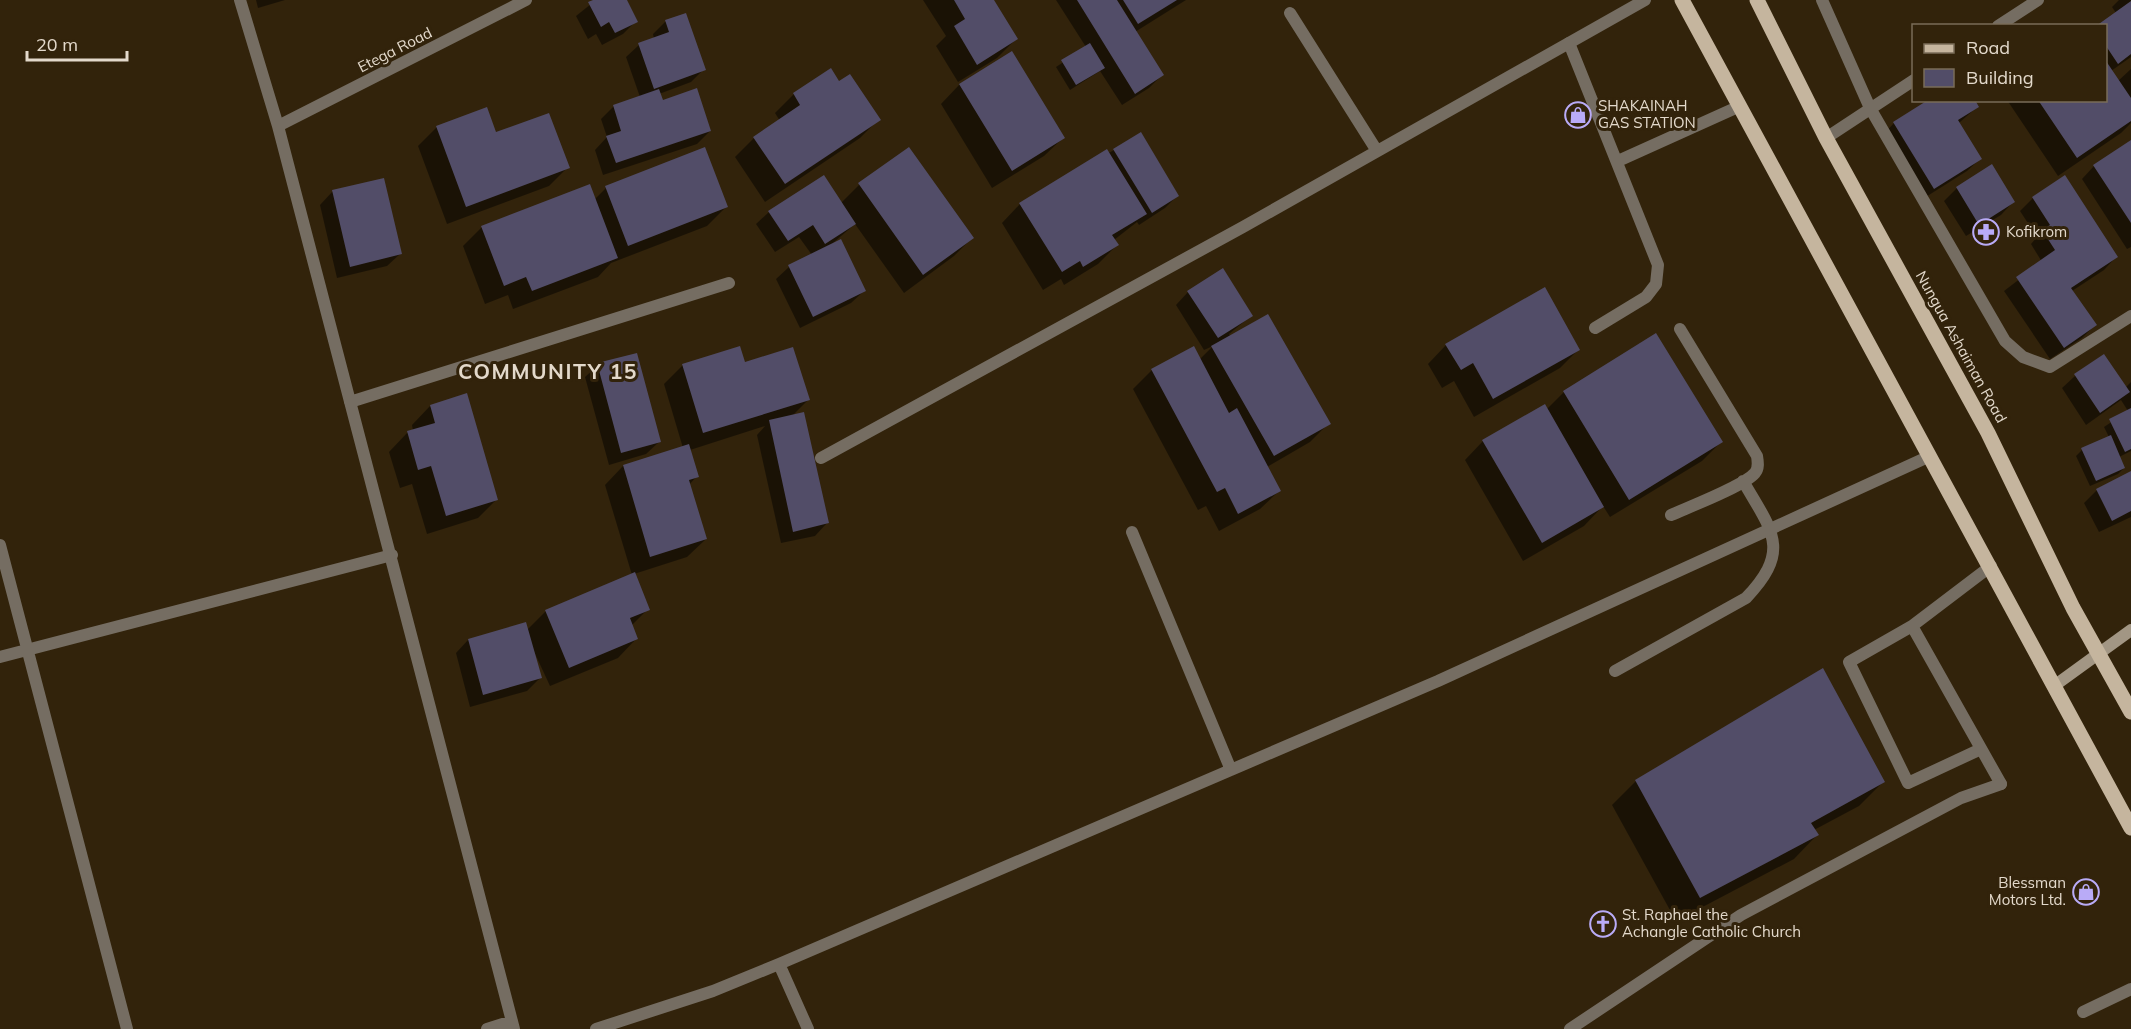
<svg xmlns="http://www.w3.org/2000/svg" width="2131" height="1029" viewBox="0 0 2131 1029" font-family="Mulish,sans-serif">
	<rect width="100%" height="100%" fill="#32230b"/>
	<path fill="#0007" d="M256,0H285L258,8Z
		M596,0H625L636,21L623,34L602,45L596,34L588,39L576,16Z
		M923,0H992L1016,39L997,58L958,82L936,46L946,36Z
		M1056,0H1186L1135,32L1162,75L1149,88L1122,105L1100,71L1070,90L1056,67L1086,47Z
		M2119,0H2131V57L2111,71L2118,81L2131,69V123L2121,133L2058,176L2007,100H2106V26L2116,13L2112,7Z
		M685,15L704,69L691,82L659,94L662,102L710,131L697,144L603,175L595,150L607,137L601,119L614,106L640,97L626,57L639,45L654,39L653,34L665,22Z
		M1012,53L1063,138L1044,156L992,188L941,104L959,85Z
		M839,83L879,119L860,138L765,202L735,157L754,138L780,121L775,113L794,94Z
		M1977,107L1959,123L1980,159L1967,171L1921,200L1882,136L1894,123Z
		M437,127L495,134L568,167L549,186L447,224L418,146Z
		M2131,142V247L2127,249L2082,179L2094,166Z
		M909,149L972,238L954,256L904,293L855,224L833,243L864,291L851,303L800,328L776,279L789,267L812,255L799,237L775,252L756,224L769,212L841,203L859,185Z
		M1114,150L1177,196L1165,208L1139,225L1137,222L1114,240L1117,245L1098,264L1064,285L1061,279L1043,290L1002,223L1020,204Z
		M383,180L400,254L387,266L337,278L320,205L332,192Z
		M606,188L726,207L707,226L611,263L598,277L513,309L508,295L485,304L463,246L482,227L595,199Z
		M1957,188L2013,202L2001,215L1966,236L1944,201Z
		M2033,198L2116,257L2104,270L2072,291L2095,325L2082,338L2050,359L2004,291L2042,262L2031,244L2037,237L2020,211Z
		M1188,292L1252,315L1229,334L1231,337L1329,423L1310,442L1267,467L1279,491L1260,509L1219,531L1206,506L1198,510L1133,389L1152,370L1199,360L1213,346L1204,350L1176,305Z
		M1655,335L1721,442L1702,461L1610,517L1603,506L1584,526L1523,561L1465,460L1483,441L1547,409L1564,392Z
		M1446,345L1579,349L1560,368L1474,417L1454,381L1442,388L1428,364Z
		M2103,356L2125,388L2131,382V451L2119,457L2124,468L2118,474L2090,486L2076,456L2082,450L2109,437L2104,427L2128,411L2121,400L2086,425L2062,388L2075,376Z
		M744,364L808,400L791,417L827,523L815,536L781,543L757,435L765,426L690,450L697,476L689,485L706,539L687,557L634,574L648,609L631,626L636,639L618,658L550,686L531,645L540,678L527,691L470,707L456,653L468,640L525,624L527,630L546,611L632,575L605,485L623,466L683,448L664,384L683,365Z
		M598,365L659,442L646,454L609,465L585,377Z
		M430,406L497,499L478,518L427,534L412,484L400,488L389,452L407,433L413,431L412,425Z
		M2131,473V517L2099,532L2084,503L2097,490Z
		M1636,781L1883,782L1859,806L1814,830L1817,835L1794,859L1676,921L1612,805Z"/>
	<path fill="#524d68" d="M593,0H627L638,22L615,33L609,22L601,27L588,2Z
		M954,0H994L1018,39L977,65L954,26L965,19Z
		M1077,0H1117L1164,75L1135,94Z
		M1123,0H1177L1138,24Z
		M2131,1V54L2118,64L2106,46V26H2096Z
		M686,13L706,70L654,89L638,43L669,32L665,20Z
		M1090,43L1105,68L1076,85L1061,60Z
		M1012,51L1065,138L1012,171L959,84Z
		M2106,61L2131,98V121L2077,158L2038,100H2106Z
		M831,68L839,81L850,74L881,120L785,184L753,137L800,105L793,93Z
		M697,88L711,131L616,163L606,136L621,131L613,105L659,89L663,100Z
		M1928,100H1975L1979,107L1958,120L1982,159L1934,189L1893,122Z
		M487,107L496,132L549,113L570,168L466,207L436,126Z
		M1141,132L1179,196L1152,213L1113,149Z
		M2131,140V223L2093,165Z
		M705,147L728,207L628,246L605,186Z
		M909,147L974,238L923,275L858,183Z
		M1107,149L1147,214L1112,235L1119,245L1083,267L1080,261L1062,272L1019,203Z
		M1992,164L2015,202L1979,225L1956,187Z
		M824,175L856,224L825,244L813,225L788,241L768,211Z
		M2065,175L2118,257L2071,288L2097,325L2064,348L2016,277L2055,250L2042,230L2050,225L2032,197Z
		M384,178L402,254L350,267L332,190Z
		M590,184L618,258L532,291L526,277L504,286L481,226Z
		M841,239L866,291L813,317L788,265Z
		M1223,268L1253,316L1218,338L1187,291Z
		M1545,287L1580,350L1493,399L1473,363L1461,370L1445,344Z
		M1268,314L1331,424L1274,456L1211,346Z
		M1656,333L1723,442L1629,500L1563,391Z
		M740,346L745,362L793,347L810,400L703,433L682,364Z
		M1194,346L1229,413L1237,408L1281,491L1238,514L1225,488L1217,492L1151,369Z
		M637,353L661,442L621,453L597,363Z
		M2104,354L2130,392L2100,413L2074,374Z
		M467,393L498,500L446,516L431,466L418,470L407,431L435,423L430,405Z
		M1545,404L1604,507L1542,543L1482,440Z
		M2131,408V449L2125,452L2109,419Z
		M804,412L829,523L793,532L769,420Z
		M2111,435L2125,468L2096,481L2081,448Z
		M689,444L699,477L689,480L707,539L650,557L623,465Z
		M2131,471V511L2112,521L2096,489Z
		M635,572L650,610L630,618L638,639L569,668L545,610Z
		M526,622L542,678L483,695L468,639Z
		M1823,668L1885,782L1811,823L1819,835L1700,898L1635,780Z"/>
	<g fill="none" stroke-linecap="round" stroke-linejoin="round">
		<path stroke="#756d62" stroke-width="12" d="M1569,43L1658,265L1656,284L1646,297L1595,328
			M1618,161L1740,106
			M1671,515C1689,507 1744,486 1755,473C1759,468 1758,462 1757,456L1680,329
			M1991,566L1912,626L2001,784
			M1912,626L1849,662L1908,783L1981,749
			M1615,671L1746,598C1792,550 1772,531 1743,481
			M2083,1012L2131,989"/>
		<path stroke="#756d62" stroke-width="12" d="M240,0L278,126L514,1029
			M1822,0L1870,108L2005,341L2023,357L2050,367L2131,316
			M1290,13L1377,151
			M1998,26L2038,0
			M278,126L526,0
			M1826,138L1914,80
			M350,402L729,283
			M821,458L1243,227L1645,0
			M1132,532L1231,770
			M0,545L127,1029
			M0,657L392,555
			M779,964L808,1029
			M487,1029L512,1021
			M596,1029L713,991L779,964L1438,681L1930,456
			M1570,1029L1741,915L1961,798L2001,784"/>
		<path stroke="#a29684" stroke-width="12" d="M2054,686L2131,630"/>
		<path stroke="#c5b59e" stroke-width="15" d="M1682,0L2131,828
			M1757,0L1826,138L1988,433L2073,608L2131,712"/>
	</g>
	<defs>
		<g id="shop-ring" transform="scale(1.35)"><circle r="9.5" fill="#32230b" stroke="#b9abf7" stroke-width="1.5"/><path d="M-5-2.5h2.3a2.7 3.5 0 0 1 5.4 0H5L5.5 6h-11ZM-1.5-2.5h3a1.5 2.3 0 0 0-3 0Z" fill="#b9abf7"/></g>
		<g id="pharmacy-ring" transform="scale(1.35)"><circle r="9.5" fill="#32230b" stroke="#b9abf7" stroke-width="1.5"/><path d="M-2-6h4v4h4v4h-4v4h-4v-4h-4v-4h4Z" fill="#b9abf7"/></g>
		<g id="church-ring" transform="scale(1.35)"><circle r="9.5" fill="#32230b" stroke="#b9abf7" stroke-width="1.5"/><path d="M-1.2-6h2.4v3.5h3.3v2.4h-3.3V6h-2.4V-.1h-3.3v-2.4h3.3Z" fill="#b9abf7"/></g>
	</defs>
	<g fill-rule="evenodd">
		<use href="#shop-ring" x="1578" y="115"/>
		<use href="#pharmacy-ring" x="1986" y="232"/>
		<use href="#shop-ring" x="2086" y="892"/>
		<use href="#church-ring" x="1603" y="924"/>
	</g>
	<g text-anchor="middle" stroke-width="6" stroke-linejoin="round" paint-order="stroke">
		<g font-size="15" fill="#e3d9cb" stroke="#32230b">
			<text transform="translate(395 50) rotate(-27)" y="5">Etega Road</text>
			<text transform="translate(1961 347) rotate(61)" y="5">Nungua Ashaiman Road</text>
		</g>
		<g font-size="15" fill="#e3d9cb" stroke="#32230b" text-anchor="start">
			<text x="1598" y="111">SHAKAINAH<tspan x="1598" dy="17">GAS STATION</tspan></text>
			<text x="2006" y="237">Kofikrom</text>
			<text x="2066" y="888" text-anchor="end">Blessman<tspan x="2066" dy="17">Motors Ltd.</tspan></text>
			<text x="1622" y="920">St. Raphael the<tspan x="1622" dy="17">Achangle Catholic Church</tspan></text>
		</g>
		<g font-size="21" font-weight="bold" letter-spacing="1.5" fill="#e3d9cb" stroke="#32230b">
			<text x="548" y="379">COMMUNITY 15</text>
		</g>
	</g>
	<rect x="1912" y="24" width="195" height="78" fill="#32230b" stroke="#796c58" stroke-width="1.5"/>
	<rect x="1924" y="44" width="30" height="9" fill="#c5b59e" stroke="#796c58" stroke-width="1.5"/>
	<text x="1966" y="54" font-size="18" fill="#e3d9cb">Road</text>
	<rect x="1924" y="69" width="30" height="18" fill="#524d68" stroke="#796c58" stroke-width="1.5"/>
	<text x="1966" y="84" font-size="18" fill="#e3d9cb">Building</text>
	<path d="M27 51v9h100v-9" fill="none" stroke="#e3d9cb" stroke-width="3"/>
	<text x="36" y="51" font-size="18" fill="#e3d9cb" stroke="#32230b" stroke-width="4.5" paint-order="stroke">20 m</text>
</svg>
